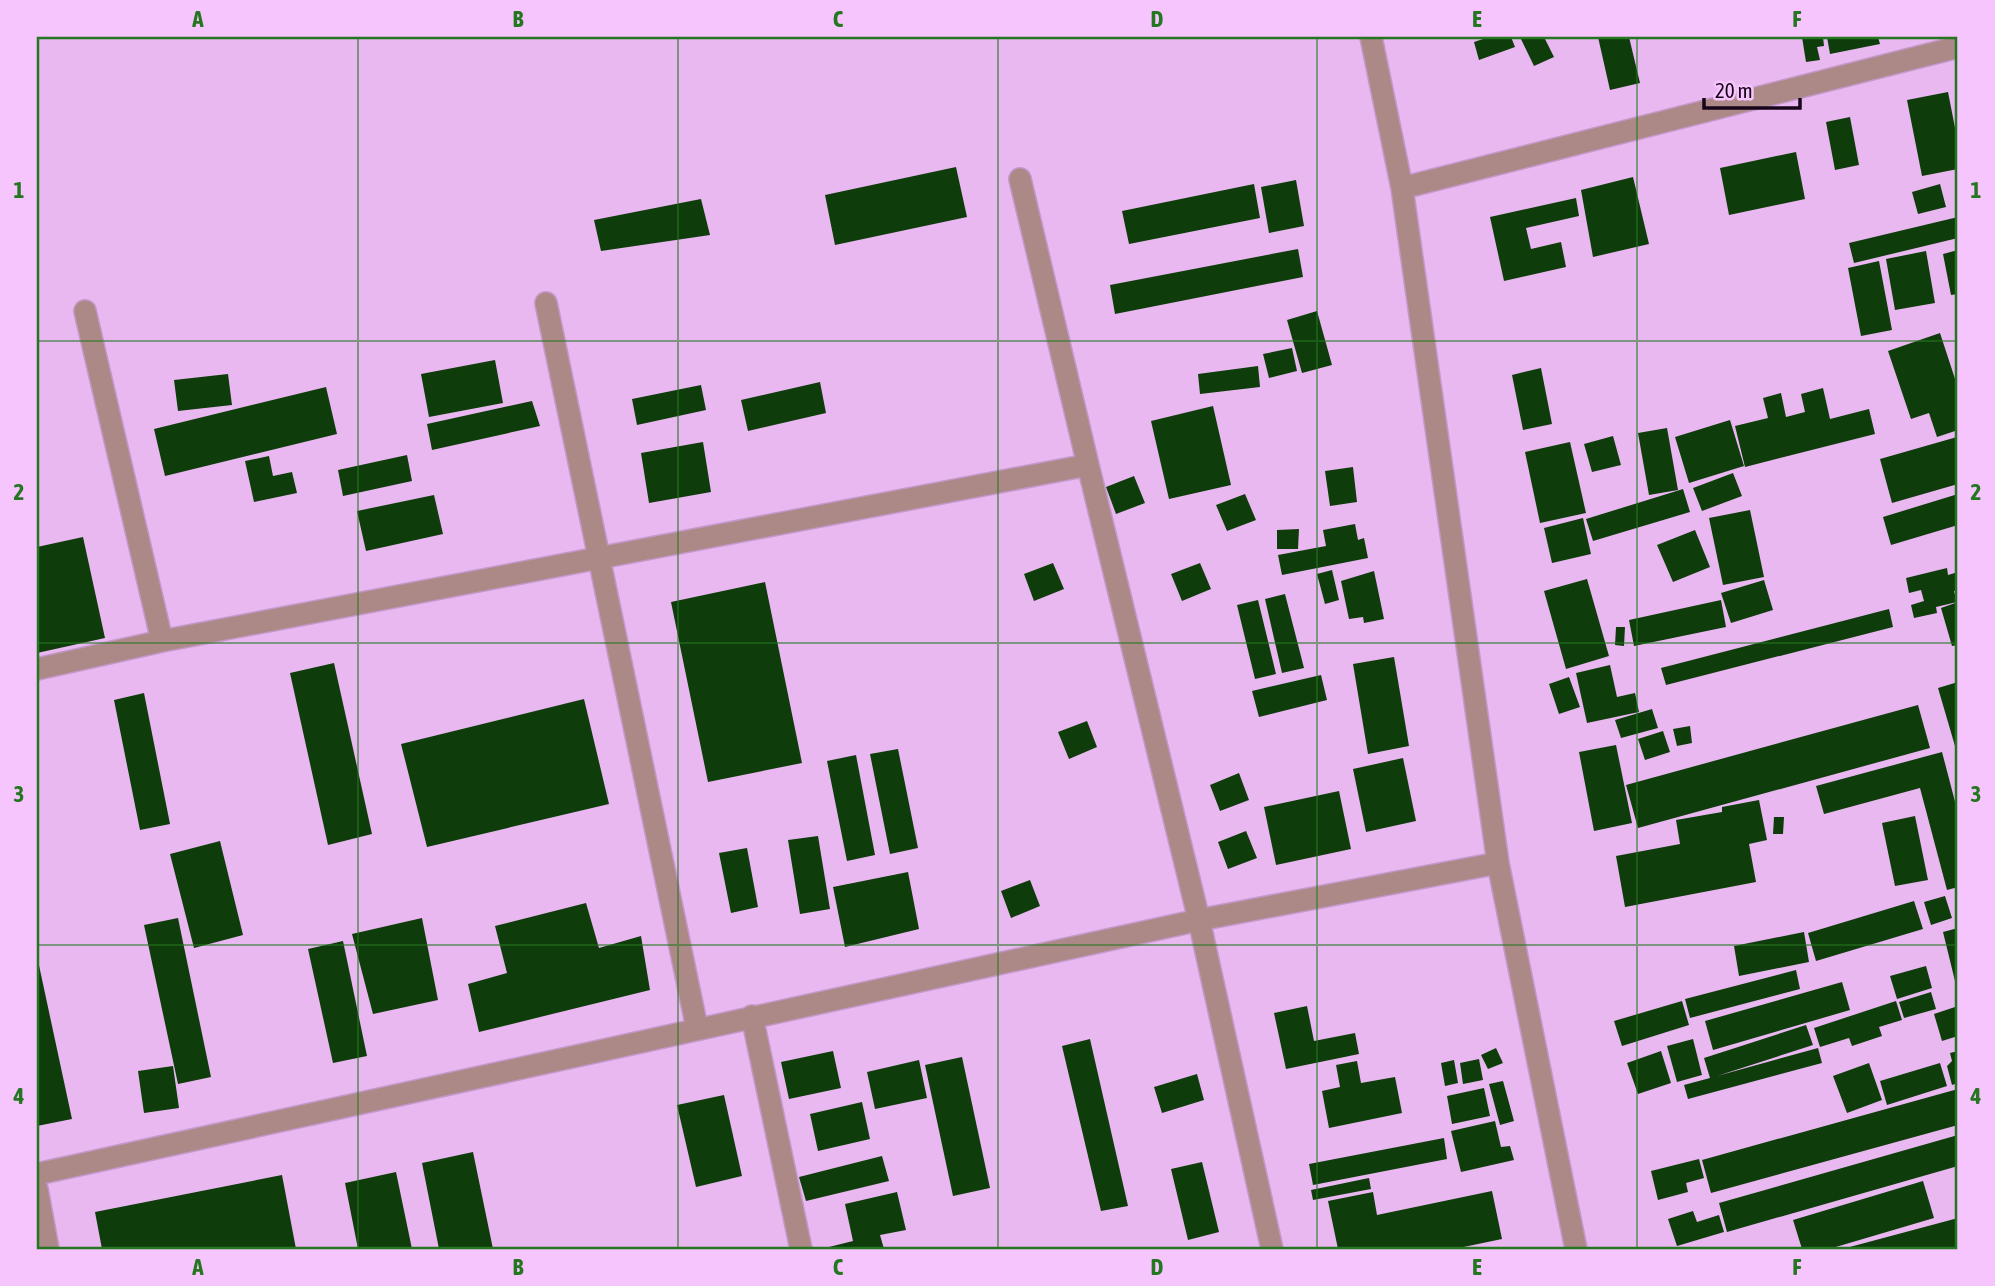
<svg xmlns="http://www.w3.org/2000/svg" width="1995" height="1286" viewBox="0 0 1995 1286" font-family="'Asap Condensed',sans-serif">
	<rect width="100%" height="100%" fill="#e9b8f0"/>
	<path fill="#0e3c0b" d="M1489,37H1511L1515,47L1479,60L1474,42Z
		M1520,37H1544L1554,57L1534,66Z
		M1598,37H1629L1640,83L1610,90Z
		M1802,37H1823L1824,46L1817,47L1820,60L1806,62Z
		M1827,37H1878L1880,44L1830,54Z
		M1948,92L1958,143V169L1922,176L1907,100Z
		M1850,117L1859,165L1835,170L1826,122Z
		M1796,152L1805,199L1729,215L1720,168Z
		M956,167L967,217L835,245L825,195Z
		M1633,177L1649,244L1593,257L1581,190Z
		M1296,180L1304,226L1269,233L1261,187Z
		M1254,184L1260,218L1129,244L1122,211Z
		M1940,184L1946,207L1918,214L1912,192Z
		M1576,198L1579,216L1526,228L1531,249L1561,242L1566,267L1504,281L1490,217Z
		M701,199L710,235L601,251L594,220Z
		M1958,217V238L1854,263L1849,243Z
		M1298,249L1303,277L1115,314L1110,285Z
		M1958,250V294L1951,295L1943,254Z
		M1926,251L1935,303L1895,310L1886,259Z
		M1879,261L1892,330L1861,336L1848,268Z
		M1317,311L1332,365L1302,373L1287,320Z
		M1940,333L1958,388V430L1937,437L1929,413L1911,419L1888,351Z
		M1292,348L1297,371L1269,378L1263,354Z
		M495,360L503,403L429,417L421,374Z
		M1258,366L1260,387L1200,394L1198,374Z
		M1541,368L1552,424L1523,430L1512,375Z
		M228,374L232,405L178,411L174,380Z
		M820,382L826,413L748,431L741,400Z
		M701,385L706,410L637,425L632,399Z
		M326,387L337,434L165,476L154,429Z
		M1823,388L1830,419L1869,409L1875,434L1745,467L1735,426L1768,418L1763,398L1781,393L1786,417L1805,412L1801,394Z
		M532,401L540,426L432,450L427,424Z
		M1213,406L1231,485L1169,499L1151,421Z
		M1730,420L1744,466L1689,483L1675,437Z
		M1667,428L1678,490L1649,495L1638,433Z
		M1613,436L1621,465L1592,472L1584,444Z
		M1957,437L1958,484L1892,503L1880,459Z
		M703,442L711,492L649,503L641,453Z
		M1570,442L1586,513L1540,523L1525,452Z
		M407,455L412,481L343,496L338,470Z
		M269,456L273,476L292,472L297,493L254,502L245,461Z
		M1353,467L1357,502L1330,506L1325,471Z
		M1733,473L1742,496L1702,511L1693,488Z
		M1134,476L1145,503L1116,514L1106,487Z
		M1683,489L1690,512L1593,541L1586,519Z
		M1245,494L1256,520L1227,531L1216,505Z
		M1958,494V525L1891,545L1883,517Z
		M434,495L443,534L366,551L357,511Z
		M1750,510L1764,577L1723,585L1709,518Z
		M1583,518L1591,554L1552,563L1544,528Z
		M1355,524L1358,540L1364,538L1368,558L1282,575L1278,555L1326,546L1323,530Z
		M1299,529L1298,549H1277V530Z
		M1695,530L1710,567L1673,582L1657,545Z
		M83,537L105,638L37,653V547Z
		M1053,563L1064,589L1034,601L1024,574Z
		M1200,563L1211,589L1182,601L1171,574Z
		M1947,568L1948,575L1958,572V591H1954L1957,602L1936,607L1937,613L1914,618L1911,605L1924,601L1921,590L1909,593L1906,578Z
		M1332,570L1339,600L1325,604L1317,574Z
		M1374,571L1384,619L1364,623L1363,617L1349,619L1341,581Z
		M1587,579L1609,656L1566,669L1544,591Z
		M1764,580L1773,610L1731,623L1721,593Z
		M765,582L802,763L708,782L671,602Z
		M1285,594L1304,668L1282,673L1265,599Z
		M1258,600L1276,674L1255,679L1237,605Z
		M1721,600L1726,627L1634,646L1629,620Z
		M1958,602V645L1952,646L1941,608Z
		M1889,609L1893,627L1666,685L1661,668Z
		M1616,627H1625L1624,646L1615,645Z
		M1394,657L1409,746L1368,754L1353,664Z
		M334,663L372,834L328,845L290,673Z
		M1610,665L1617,697L1635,693L1639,712L1587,723L1576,673Z
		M1321,675L1327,700L1259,717L1252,691Z
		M1569,677L1580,707L1559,714L1549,684Z
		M1958,682V745L1955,746L1938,688Z
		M144,693L170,824L140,830L114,700Z
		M584,699L609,804L427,847L401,744Z
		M1918,705L1930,748L1638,828L1626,785Z
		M1652,709L1658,728L1621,738L1615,720Z
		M1087,721L1097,747L1069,759L1058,732Z
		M1690,726L1692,743L1677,746L1673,729Z
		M1663,731L1670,752L1645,760L1638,739Z
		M1616,745L1632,823L1594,831L1579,752Z
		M898,749L918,848L890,854L870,754Z
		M1942,752L1958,813V887L1947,890L1920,788L1824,814L1816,786Z
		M856,755L875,855L847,861L827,761Z
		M1403,758L1416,821L1366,832L1353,769Z
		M1239,773L1249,800L1220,811L1210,785Z
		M1339,791L1351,849L1276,865L1264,807Z
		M1759,800L1767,840L1749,844L1756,882L1625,907L1616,856L1680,844L1676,820L1722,812V807Z
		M1915,816L1928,880L1895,886L1882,823Z
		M1774,817H1784L1783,834H1773Z
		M1246,831L1257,858L1228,869L1218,842Z
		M818,836L830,909L800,914L788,840Z
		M220,841L243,935L194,948L170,854Z
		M747,848L758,907L731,913L719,853Z
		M908,872L919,929L845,947L833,887Z
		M1030,880L1040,906L1011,918L1001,891Z
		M1945,896L1952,918L1931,925L1924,902Z
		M1914,901L1923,929L1816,961L1808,933Z
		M586,903L599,948L641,936L650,990L479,1032L468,984L507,973L495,926Z
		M178,918L211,1077L178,1084L144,925Z
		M422,918L438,1000L373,1014L352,934Z
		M1958,928V980L1955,981L1943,932Z
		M1804,932L1809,962L1739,976L1734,946Z
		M343,941L367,1056L333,1063L308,949Z
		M37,956L72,1119L37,1126Z
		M1926,966L1932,988L1897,999L1890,976Z
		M1796,970L1800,989L1690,1018L1685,999Z
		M1842,982L1850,1010L1713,1050L1705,1021Z
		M1931,992L1936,1009L1904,1018L1899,1002Z
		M1682,1001L1689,1025L1622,1046L1614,1021Z
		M1896,1001L1902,1020L1879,1027L1882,1036L1852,1046L1849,1038L1820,1047L1814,1028Z
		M1307,1006L1314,1041L1355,1033L1359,1054L1286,1069L1274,1013Z
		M1958,1006V1036L1942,1041L1934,1014Z
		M1806,1025L1813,1045L1717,1076L1818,1048L1822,1063L1688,1099L1684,1085L1710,1078L1704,1058Z
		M1090,1039L1128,1206L1101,1211L1062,1046Z
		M1693,1039L1702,1075L1677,1082L1667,1046Z
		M1496,1048L1503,1063L1488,1069L1481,1055Z
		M833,1051L841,1088L789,1099L781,1062Z
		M1661,1051L1671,1083L1638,1094L1627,1063Z
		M1958,1051V1083L1952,1085L1947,1066L1952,1061L1950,1053Z
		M962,1057L990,1188L953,1196L925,1065Z
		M1479,1059L1483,1080L1463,1084L1460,1063Z
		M919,1060L927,1098L875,1109L867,1072Z
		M1454,1060L1458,1083L1445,1086L1441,1063Z
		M1357,1061L1361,1083L1395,1077L1402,1113L1329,1128L1322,1091L1340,1087L1336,1065Z
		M1869,1063L1882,1100L1847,1113L1833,1076Z
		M1940,1063L1947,1086L1887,1105L1880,1081Z
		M173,1066L179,1108L144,1113L138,1071Z
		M1197,1074L1204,1100L1162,1113L1154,1087Z
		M1503,1081L1514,1121L1500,1125L1489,1084Z
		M1484,1088L1490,1116L1452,1124L1447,1096Z
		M1958,1089V1125L1711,1193L1702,1160Z
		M724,1095L742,1176L696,1187L677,1105Z
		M862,1102L870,1139L818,1151L810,1114Z
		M1495,1121L1501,1147L1510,1146L1514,1160L1461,1172L1451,1131Z
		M1958,1135V1166L1727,1232L1719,1203Z
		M1444,1138L1447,1159L1313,1185L1309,1164Z
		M473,1152L493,1249H439L422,1163Z
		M882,1156L889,1181L806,1201L799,1177Z
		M1699,1159L1704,1178L1686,1183L1688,1192L1658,1200L1651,1171Z
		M1202,1162L1219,1232L1188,1240L1171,1169Z
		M396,1172L412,1249H358L345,1183Z
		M282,1175L296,1249H102L95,1212Z
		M1369,1178L1371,1189L1313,1200L1311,1190Z
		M1923,1181L1934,1218L1829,1249H1802L1793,1220Z
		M1492,1191L1502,1239L1454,1249H1338L1328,1201L1373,1192L1377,1215Z
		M897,1192L906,1230L880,1235L884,1249H829V1247L853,1241L845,1204Z
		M1693,1211L1697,1222L1719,1215L1724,1232L1677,1246L1668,1219Z
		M1958,1218V1249H1846V1248Z"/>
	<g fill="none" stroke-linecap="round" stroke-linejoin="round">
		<g stroke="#c398c9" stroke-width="24">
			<path id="minor" d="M1371,37L1402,188L1498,863
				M1020,179L1088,465
				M1402,188L1958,47
				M546,303L697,1028
				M85,311L162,641
				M37,669L162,641L1088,465L1199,920L1272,1249
				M752,1016L801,1249
				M37,1174L1199,920L1498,863L1576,1249
				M37,1189L48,1249"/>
		</g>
		<use href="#minor" stroke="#ac8987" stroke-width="21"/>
	</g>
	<path fill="none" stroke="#257620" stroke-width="2" stroke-opacity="0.55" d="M358,37V1249M678,37V1249M998,37V1249M1317,37V1249M1637,37V1249M37,341H1958M37,643H1958M37,945H1958"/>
	<rect width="1995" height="1286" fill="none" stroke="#f6c5fd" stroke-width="77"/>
	<path d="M1704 98v10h96v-10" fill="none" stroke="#170619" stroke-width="3.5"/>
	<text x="1715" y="98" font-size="21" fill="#170619" stroke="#f6c5fd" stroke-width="5" paint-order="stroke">20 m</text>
	<rect x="38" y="38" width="1918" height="1210" fill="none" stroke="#257620" stroke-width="2.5"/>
	<g font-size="23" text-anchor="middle" font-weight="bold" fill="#257620">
		<text x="198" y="27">A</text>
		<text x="518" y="27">B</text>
		<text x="838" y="27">C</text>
		<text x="1157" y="27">D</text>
		<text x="1477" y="27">E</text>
		<text x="1797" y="27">F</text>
		<text x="19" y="198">1</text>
		<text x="1976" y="198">1</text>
		<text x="19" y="500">2</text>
		<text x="1976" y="500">2</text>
		<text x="19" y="802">3</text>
		<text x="1976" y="802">3</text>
		<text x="19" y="1104">4</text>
		<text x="1976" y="1104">4</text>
		<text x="198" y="1275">A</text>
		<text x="518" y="1275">B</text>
		<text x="838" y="1275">C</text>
		<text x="1157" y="1275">D</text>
		<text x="1477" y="1275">E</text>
		<text x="1797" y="1275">F</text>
	</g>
</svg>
